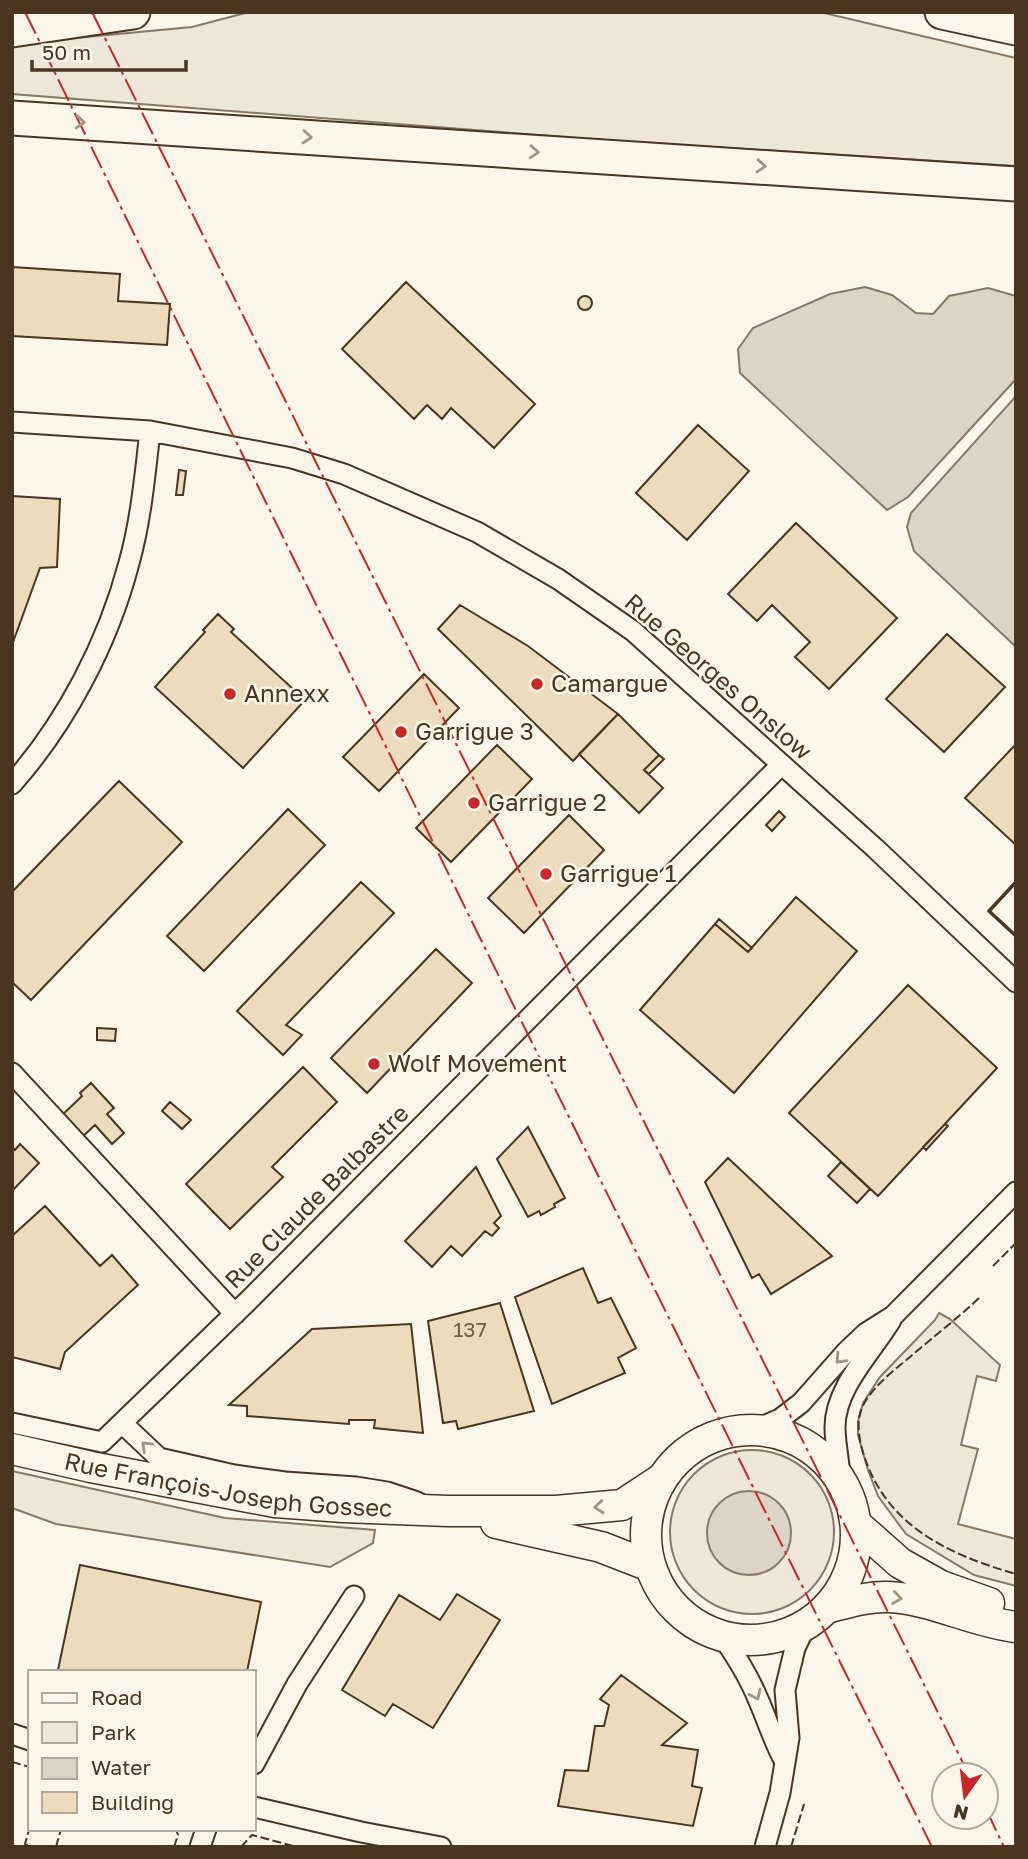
<svg xmlns="http://www.w3.org/2000/svg" width="1028" height="1859" viewBox="0 0 1028 1859" font-family="'Golos Text',sans-serif">
	<rect width="100%" height="100%" fill="#fbf6e9"/>
	<path fill="#ede6d9" stroke="#887966" stroke-width="2" d="M249,12H820L1016,58V166L602,140L12,94V44L192,27Z
		M939,1313L950,1319L1000,1365L996,1381L977,1376L961,1445L978,1449L958,1524L1016,1539V1586L974,1575L906,1534L878,1496L868,1470L858,1435V1421L863,1403L880,1377L935,1320Z
		M670 1532a82 82 0 1 1 164 0a82 82 0 1 1-164 0Z
		M12,1471L225,1518L375,1530L373,1543L330,1567L56,1524L12,1508Z"/>
	<path fill="#dcd4c6" stroke="#887966" stroke-width="2" d="M865,287L892,295L916,313L933,314L949,296L988,288L1016,296V379L908,497L887,510L740,373L738,349L753,328L830,294Z
		M1016,396V647L914,551L907,527L911,513Z
		M707 1533a42 42 0 1 1 84 0a42 42 0 1 1-84 0Z"/>
	<path fill="#ecdcbc" stroke="#4a3520" stroke-width="2" d="M12,267L120,274L118,301L170,304L167,345L12,336Z
		M406,282L535,404L494,448L451,408L442,419L427,405L414,419L342,349Z
		M578 303a7 7 0 1 1 14 0a7 7 0 1 1-14 0Z
		M698,425L749,471L687,540L636,493Z
		M179,470L186,471L183,495H176Z
		M12,496L60,499L57,567L40,568L12,645Z
		M796,523L897,618L829,689L795,657L810,642L772,605L757,621L728,594Z
		M460,605L528,646L618,714L573,761L438,629Z
		M218,614L234,629L231,632L305,700L243,768L155,687L205,632L203,630Z
		M947,634L1005,687L944,752L886,699Z
		M424,674L459,708L379,791L343,757Z
		M618,714L659,755L644,770L663,788L639,813L579,754Z
		M1016,744V845L965,798Z
		M497,745L532,779L451,862L416,828Z
		M659,755L664,759L649,774L644,770Z
		M119,781L182,842L31,1000L12,982V892Z
		M288,809L325,845L204,971L167,936Z
		M779,811L785,817L772,831L766,825Z
		M569,815L604,850L524,933L488,898Z
		M361,882L394,913L286,1025L302,1035L283,1055L237,1011Z
		M796,897L857,951L734,1093L640,1010L715,924L748,952Z
		M719,919L752,948L748,952L715,924Z
		M436,949L472,983L367,1093L331,1058Z
		M908,985L997,1068L878,1196L789,1113Z
		M97,1028L116,1029L115,1041L97,1040Z
		M303,1067L337,1102L272,1167L283,1177L230,1229L186,1184Z
		M91,1083L114,1108L107,1114L124,1133L112,1144L95,1125L80,1139L60,1117L82,1096L80,1093Z
		M170,1102L191,1120L182,1129L162,1111Z
		M945,1124L948,1126L926,1150L923,1147Z
		M528,1127L565,1198L554,1204L555,1207L541,1215L539,1211L528,1217L497,1159Z
		M20,1144L39,1163L12,1191V1147L15,1150Z
		M728,1158L832,1256L771,1294L759,1274L752,1278L705,1182Z
		M841,1162L870,1189L857,1203L828,1176Z
		M476,1167L501,1216L494,1223L499,1228L492,1236L485,1231L462,1256L451,1246L432,1267L405,1241Z
		M45,1206L100,1266L112,1255L138,1285L65,1352L60,1369L12,1357V1236Z
		M583,1268L598,1303L611,1298L636,1348L618,1358L625,1373L552,1404L515,1297Z
		M500,1303L534,1411L458,1429L456,1421L443,1423L428,1321Z
		M411,1324L423,1433L374,1428L375,1420H349V1424L247,1416V1406L229,1405L312,1329Z
		M80,1565L261,1602L247,1672L58,1670Z
		M457,1594L500,1620L433,1728L393,1704L385,1716L342,1690L399,1595L440,1620Z
		M621,1675L687,1723L662,1745L698,1750L692,1786L702,1788L693,1826L558,1806L565,1770L588,1771L595,1726H604L609,1705L600,1699Z"/>
	<g fill="none" stroke-linecap="round" stroke-linejoin="round">
		<g stroke="#4a3520" stroke-width="23">
			<path id="street" d="M12,422L150,431L292,458L344,474L477,532L558,579L633,631L876,849L1016,982
				M12,784C66,723 108,643 129,563C141,520 145,475 150,431
				M12,1073L235,1314
				M12,1423L102,1442L251,1298L781,765
				M123,1424L159,1458L234,1475L285,1482L356,1487L387,1492L417,1502
				M757,1429L780,1419L801,1403L846,1352L866,1333L893,1316L1016,1192
				M840,1476C839,1460 835,1443 835,1427C835,1388 871,1353 891,1320
				M722,1636C736,1656 749,1677 758,1699C767,1719 773,1740 784,1760
				M12,1734L30,1740
				M254,1764L297,1684L354,1596
				M254,1807L361,1832L441,1847
				M200,1847L206,1829
				M765,1847L780,1793L789,1738L785,1690L795,1648L805,1627"/>
		</g>
		<g stroke="#4a3520" stroke-width="33">
			<g id="primary">
				<circle cx="751" cy="1535" r="105"/>
				<path id="s1" d="M12,1449L91,1467L275,1502L343,1507L448,1511H556L622,1505L660,1480"/>
				<path d="M496,1523L601,1547L650,1566"/>
				<path d="M856,1524L900,1563L941,1586L989,1603"/>
				<path d="M830,1607C850,1602 869,1596 889,1597C932,1599 973,1622 1016,1627"/>
			</g>
		</g>
		<g stroke="#4a3520" stroke-width="37">
			<path id="highway" d="M942,12L1016,28
				M12,30L133,12
				M12,118L1016,184"/>
		</g>
		<use href="#street" stroke="#fbf6e9" stroke-width="19"/>
		<use href="#primary" stroke="#fbf6e9" stroke-width="30"/>
		<use href="#highway" stroke="#fbf6e9" stroke-width="33"/>
		<path stroke="#4a3520" stroke-width="2" stroke-dasharray="9 3.5" stroke-linecap="butt" d="M993,1266L1016,1243
			M979,1298C957,1319 933,1337 910,1357C894,1370 876,1384 865,1402C856,1416 858,1434 862,1449C883,1524 946,1554 1016,1574
			M12,1762L30,1767
			M30,1826L25,1844L35,1847
			M56,1847L61,1829
			M174,1847L178,1835L176,1829
			M241,1847L252,1835L297,1847
			M791,1847L804,1804"/>
		<path stroke="#4a3520" stroke-width="3.5" d="M1016,882L989,911L1016,936"/>
		<path stroke="#c62828" stroke-width="2" stroke-dasharray="24 5 3.5 5" stroke-linecap="butt" d="M25,12L481,940L932,1847
			M92,12L969,1775
			M986,1809L1004,1847"/>
	</g>
	<defs><path id="oneway-chevron" d="M-2-3.5L2.5 0L-2 3.5" fill="none" stroke-width="1.6" stroke-linecap="round" stroke-linejoin="round" transform="scale(1.75)"/></defs>
	<g stroke="#a29684">
		<use href="#oneway-chevron" transform="translate(80 122) rotate(4)"/>
		<use href="#oneway-chevron" transform="translate(307 137) rotate(4)"/>
		<use href="#oneway-chevron" transform="translate(534 152) rotate(4)"/>
		<use href="#oneway-chevron" transform="translate(761 166) rotate(4)"/>
		<use href="#oneway-chevron" transform="translate(840 1359) rotate(133)"/>
		<use href="#oneway-chevron" transform="translate(146 1446) rotate(-136)"/>
		<use href="#oneway-chevron" transform="translate(599 1507) rotate(175)"/>
		<use href="#oneway-chevron" transform="translate(897 1598) rotate(8)"/>
		<use href="#oneway-chevron" transform="translate(756 1695) rotate(65)"/>
	</g>
	<g fill="#c62828" stroke="#fbf6e9" stroke-width="2.5">
		<circle cx="537" cy="684" r="7"/>
		<circle cx="230" cy="694" r="7"/>
		<circle cx="401" cy="732" r="7"/>
		<circle cx="474" cy="803" r="7"/>
		<circle cx="546" cy="874" r="7"/>
		<circle cx="374" cy="1064" r="7"/>
	</g>
	<g text-anchor="middle" stroke-width="5" stroke-linejoin="round" paint-order="stroke">
		<g font-size="21" fill="#725f47">
			<text x="470" y="1337">137</text>
		</g>
		<g font-size="24" fill="#4a3520" stroke="#fbf6e9">
			<text transform="translate(718 677) rotate(41)" y="8">Rue Georges Onslow</text>
			<text transform="translate(317 1197) rotate(-45)" y="8">Rue Claude Balbastre</text>
			<text dy="8" stroke="none"><textPath href="#s1" startOffset="220">Rue François-Joseph Gossec</textPath></text>
		</g>
		<g font-size="24" fill="#4a3520" stroke="#fbf6e9" text-anchor="start">
			<text x="551" y="692">Camargue</text>
			<text x="244" y="702">Annexx</text>
			<text x="415" y="740">Garrigue 3</text>
			<text x="488" y="811">Garrigue 2</text>
			<text x="560" y="882">Garrigue 1</text>
			<text x="388" y="1072">Wolf Movement</text>
		</g>
	</g>
	<rect width="1028" height="1859" fill="none" stroke="#4a3520" stroke-width="28"/>
	<rect x="28" y="1670" width="228" height="161" fill="#fbf6e9" stroke="#b4a999" stroke-width="2"/>
	<rect x="42" y="1693" width="35" height="10" fill="#fbf6e9" stroke="#b4a999" stroke-width="2"/>
	<text x="91" y="1705" font-size="21" fill="#4a3520">Road</text>
	<rect x="42" y="1722" width="35" height="21" fill="#ede6d9" stroke="#b4a999" stroke-width="2"/>
	<text x="91" y="1740" font-size="21" fill="#4a3520">Park</text>
	<rect x="42" y="1758" width="35" height="21" fill="#dcd4c6" stroke="#b4a999" stroke-width="2"/>
	<text x="91" y="1775" font-size="21" fill="#4a3520">Water</text>
	<rect x="42" y="1792" width="35" height="21" fill="#ecdcbc" stroke="#b4a999" stroke-width="2"/>
	<text x="91" y="1810" font-size="21" fill="#4a3520">Building</text>
	<g transform="translate(965 1796) rotate(194)"><circle r="33" fill="#fbf6e9" stroke="#b4a999" stroke-width="2"/>
	<path d="M0-5L12 26L0 18L-12 26Z" fill="#c62828"/>
	<text y="-10" font-size="19" font-weight="bold" text-anchor="middle" fill="#4a3520">N</text>
	</g>
	<path d="M32 60v10h154v-10" fill="none" stroke="#4a3520" stroke-width="3.5"/>
	<text x="42" y="60" font-size="21" fill="#4a3520" stroke="#fbf6e9" stroke-width="5" paint-order="stroke">50 m</text>
</svg>
